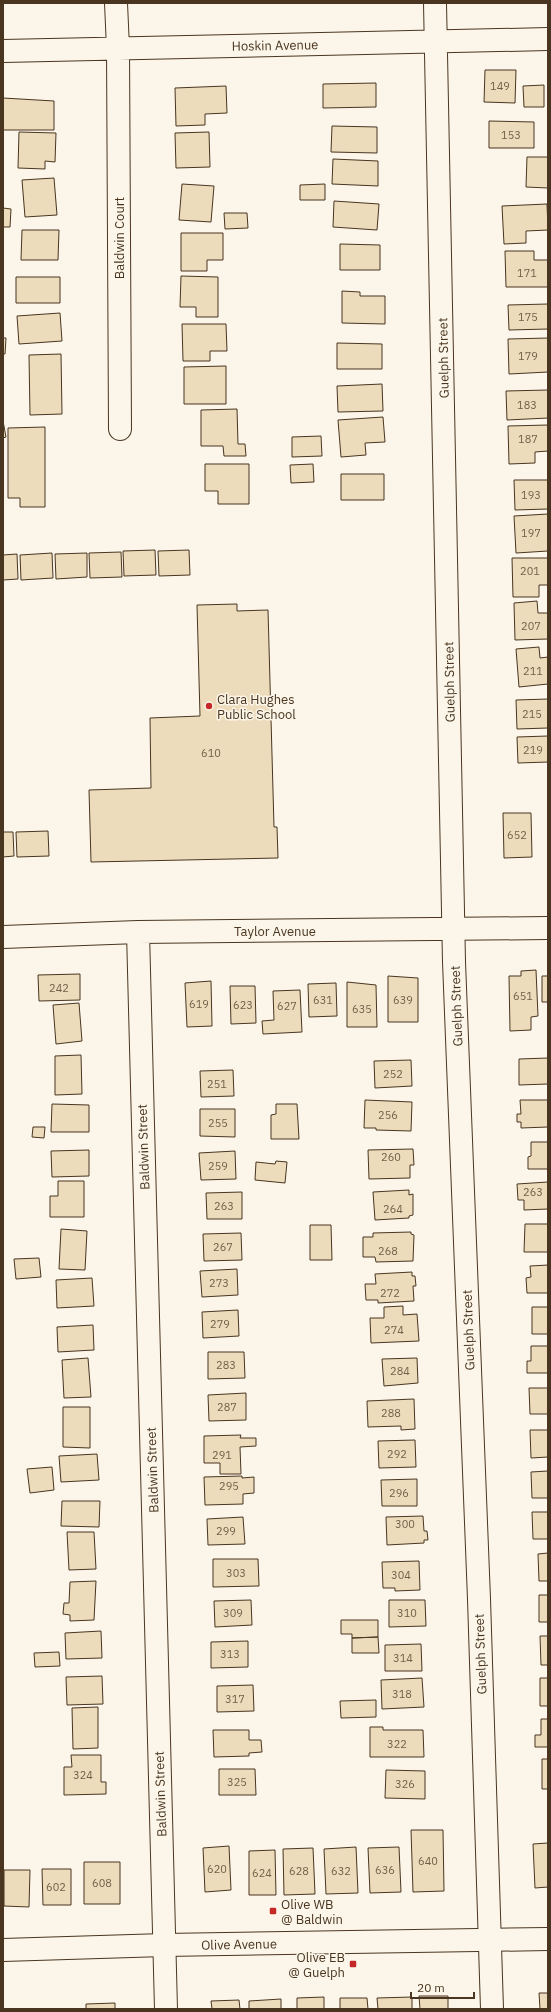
<svg xmlns="http://www.w3.org/2000/svg" width="551" height="2012" viewBox="0 0 551 2012" font-family="'IBM Plex Sans',sans-serif">
	<rect width="100%" height="100%" fill="#fbf6e9"/>
	<path fill="#ecdcbc" stroke="#4a3520" d="M485,70H516L515,103L484,102Z
		M376,83V107L323,108V84Z
		M544,85V107H524L523,86Z
		M226,86L227,113L205,114V125L176,126L175,88Z
		M3,98L54,101V130H3Z
		M489,121L534,122V148H489Z
		M332,126L377,127V153L331,152Z
		M19,132L56,133L55,162L45,161V169L18,168Z
		M209,132L210,167L176,168L175,133Z
		M527,157H548V188L526,187Z
		M333,159L378,161V186L332,184Z
		M54,178L57,215L25,217L22,180Z
		M182,184L214,186L211,222L179,220Z
		M325,184V200H300V185Z
		M334,201L379,204L377,230L333,227Z
		M547,204L548,230L526,231V243L504,244L502,206Z
		M3,208L11,209L10,227H3Z
		M224,213H247L248,228L225,229Z
		M22,230H59L58,260H21Z
		M181,233H223V260H207V271H181Z
		M340,244L380,245V270H340Z
		M505,251H534V260H548V287H506Z
		M181,276L218,277V317H196V307H180Z
		M16,277H60V303H16Z
		M342,291L360,292V296H385V324L342,323Z
		M548,304V329L509,330L508,305Z
		M60,313L62,341L19,344L17,316Z
		M182,324H226L227,351H210V361H183Z
		M3,338H6L5,354H3Z
		M548,338V372L509,374L508,339Z
		M337,343L382,344V369H337Z
		M61,354L62,414L30,415L29,355Z
		M226,366V404H184V367Z
		M382,384L383,411L338,412L337,386Z
		M548,390V418L507,420L506,391Z
		M237,409L238,444H245L246,456H224L223,446H201V410Z
		M383,417L385,442L365,443L366,455L341,457L338,420Z
		M3,421L6,437L3,438Z
		M548,425V451L535,452V463L509,464L508,426Z
		M45,427V507H20V498H8V428Z
		M321,436L322,456L292,457V437Z
		M205,464H249V504H218V491H205Z
		M313,464L314,482L291,483L290,465Z
		M341,474H384V500H341Z
		M514,480H548V509L515,510Z
		M548,514V551L516,553L514,516Z
		M155,550L156,575L124,576L123,551Z
		M189,550L190,575L159,576L158,551Z
		M121,552L122,577L90,578L89,553Z
		M52,553L53,578L21,580L20,555Z
		M87,553V577L56,579L55,554Z
		M17,554L18,579L3,580V555Z
		M512,558H548V585H539V597H513Z
		M537,601L538,613H548V639L515,640L514,603Z
		M237,604V611L268,610L274,827H277L278,858L91,862L89,790L151,788L150,718L200,716L197,605Z
		M539,647L540,658L548,657V684L519,687L516,649Z
		M548,699V728L517,729L516,700Z
		M548,736V762L518,763L517,737Z
		M503,813H531L532,857L504,858Z
		M48,831L49,856L17,857L16,832Z
		M3,832H13L14,856L3,857Z
		M536,970L538,1016L531,1017V1030L510,1031L509,976H521V971Z
		M80,974V1000L39,1001L38,975Z
		M388,976L418,978V1022H388Z
		M542,976H548V1002H542Z
		M211,981L212,1026L187,1027L185,983Z
		M347,982L376,985L377,1027H347Z
		M336,983L337,1016L309,1017L308,984Z
		M230,986H255L256,1023L231,1024Z
		M300,990L302,1032L263,1034L262,1021L274,1020L273,991Z
		M79,1003L82,1041L56,1044L53,1005Z
		M81,1055L82,1094L55,1095V1056Z
		M548,1058V1084L519,1085V1059Z
		M411,1060L412,1086L375,1088L374,1061Z
		M233,1070L234,1096L201,1097L200,1071Z
		M365,1100L412,1102L411,1131L376,1130V1128H364Z
		M520,1100H548V1127L521,1128V1122H517V1114H521Z
		M52,1104L89,1105V1132H51Z
		M276,1104H297L299,1139H271V1115L276,1114Z
		M200,1109H235V1137L200,1136Z
		M33,1127H45L44,1138L32,1137Z
		M531,1142H548V1169H528V1157L531,1156Z
		M413,1149L414,1165H410V1178L369,1179L368,1150Z
		M89,1150V1176L52,1177L51,1151Z
		M235,1151L236,1179L201,1180L199,1153Z
		M276,1161L287,1162L285,1183L255,1180L256,1162L275,1164Z
		M58,1181H84V1217H50V1196H58Z
		M548,1182V1209L524,1210V1200H518L517,1184Z
		M409,1190V1195L413,1194V1215L409,1216V1218L375,1220L373,1192Z
		M242,1192V1219H207L206,1193Z
		M525,1224H548V1252H524Z
		M310,1225H331L332,1260H310Z
		M61,1229L87,1231L85,1270L59,1269Z
		M411,1232V1234L414,1235L413,1261L376,1262L375,1257H363V1237H373V1233Z
		M241,1233L242,1260L204,1261L203,1234Z
		M39,1258L41,1277L16,1279L14,1259Z
		M548,1265V1293H527L526,1278L531,1277L530,1266Z
		M237,1269L238,1295L202,1297L200,1271Z
		M412,1272V1276H415L416,1286H413L414,1301L378,1303V1300H366L365,1284H376L375,1274Z
		M92,1278L94,1306L57,1308L56,1280Z
		M403,1306V1315L417,1314L419,1341L371,1343L370,1318H384V1307Z
		M532,1307H548V1334H532Z
		M238,1310L239,1336L203,1338L202,1312Z
		M93,1325L94,1350L58,1352L57,1327Z
		M531,1346H548V1373H527V1361H531Z
		M208,1352H244L245,1378L208,1379Z
		M88,1358L91,1397L64,1398L62,1360Z
		M417,1358L418,1383L384,1386L382,1359Z
		M529,1388H548V1414H530Z
		M246,1393V1420L209,1421L208,1395Z
		M414,1399L415,1429L401,1430V1426L368,1427L367,1401Z
		M63,1407H90V1448L63,1447Z
		M530,1430H548V1457L531,1458Z
		M241,1435L240,1438H256V1446L240,1447L241,1474H220V1463H204V1436Z
		M415,1440L416,1467L379,1468L378,1441Z
		M97,1454L99,1480L61,1482L59,1456Z
		M52,1467L54,1490L30,1493L27,1469Z
		M548,1471V1498H532L531,1472Z
		M242,1476V1478L254,1477V1493L243,1494V1504L205,1505L204,1477Z
		M417,1479V1506H382L381,1480Z
		M62,1501H100L99,1527L61,1526Z
		M532,1512H548V1539H533Z
		M423,1516L424,1531H427L428,1540H424V1543L387,1545L386,1517Z
		M243,1517L245,1544L208,1545L207,1519Z
		M67,1532H94L96,1569L69,1570Z
		M548,1553V1581H539L538,1554Z
		M213,1559H258L259,1586L213,1587Z
		M419,1561L420,1590L395,1591V1588H383L382,1562Z
		M96,1581L94,1620L70,1621V1615L63,1614L64,1603H69L70,1582Z
		M539,1595H548V1622H539Z
		M251,1600L252,1625L215,1627L214,1601Z
		M389,1600H425L426,1626L389,1627Z
		M341,1620H378V1637L352,1638V1634H341Z
		M101,1631L102,1658L66,1659L65,1633Z
		M540,1636H548V1665H541Z
		M378,1637L379,1653H352V1638Z
		M248,1641V1667L211,1668V1642Z
		M421,1644L422,1671H385V1645Z
		M59,1652L60,1666L35,1667L34,1653Z
		M102,1676L103,1704L67,1705L66,1677Z
		M422,1678L424,1707L382,1709L381,1680Z
		M540,1678H548V1706H540Z
		M253,1685L254,1711L217,1712V1686Z
		M376,1700V1717L341,1718L340,1701Z
		M98,1707V1748L73,1749L72,1708Z
		M541,1719H548V1747H535V1735H541Z
		M370,1727H383V1730H423L424,1757H370Z
		M213,1730H249V1740H261L262,1752L249,1753V1756L214,1757Z
		M71,1755H101V1782H106V1794L64,1795V1767H72Z
		M542,1759H548V1789H542Z
		M219,1769H255L256,1795H219Z
		M386,1770L425,1771V1799L385,1798Z
		M411,1830H443L444,1891L413,1892Z
		M548,1843V1887L535,1888L533,1844Z
		M229,1846L231,1890L205,1892L203,1848Z
		M356,1847L358,1893L326,1894L324,1849Z
		M399,1847L401,1892L370,1893L368,1848Z
		M313,1848L315,1894L284,1895L283,1849Z
		M275,1850L276,1895H249V1851Z
		M84,1862H120V1904H84Z
		M42,1869H71V1905H43Z
		M4,1870H30L29,1907L4,1906Z
		M539,1993H548V2009H540Z
		M419,1996H448V2009H420Z
		M324,1997V2009H297V1998Z
		M412,1997V2009H378L377,1998Z
		M340,1998H367L368,2009H340Z
		M281,1999V2009H249V2001Z
		M239,2000L240,2009H212L211,2001Z
		M115,2003V2009H86V2004Z"/>
	<g fill="none" stroke-linecap="round" stroke-linejoin="round">
		<g stroke="#4a3520" stroke-width="24">
			<path id="minor" d="M116,3L118,48L120,429
				M435,3L454,962L479,1599L492,2009
				M3,51L548,39
				M138,932L166,2009
				M3,937L138,932L548,928"/>
		</g>
		<g stroke="#4a3520" stroke-width="24">
			<path id="major" d="M3,1950L164,1945L548,1939"/>
		</g>
		<use href="#minor" stroke="#fbf6e9" stroke-width="22"/>
		<use href="#major" stroke="#fbf6e9" stroke-width="22"/>
	</g>
	<g fill="#c62828" stroke="#fbf6e9" stroke-width="1.5">
		<circle cx="209" cy="706" r="4"/>
		<rect x="269" y="1907" width="8" height="8" rx="2"/>
		<rect x="349" y="1960" width="8" height="8" rx="2"/>
	</g>
	<g text-anchor="middle" stroke-width="3" stroke-linejoin="round" paint-order="stroke">
		<g font-size="11" fill="#725f47">
			<text x="500" y="90">149</text>
			<text x="511" y="139">153</text>
			<text x="527" y="277">171</text>
			<text x="528" y="321">175</text>
			<text x="528" y="360">179</text>
			<text x="527" y="409">183</text>
			<text x="528" y="443">187</text>
			<text x="531" y="499">193</text>
			<text x="531" y="537">197</text>
			<text x="530" y="575">201</text>
			<text x="531" y="630">207</text>
			<text x="533" y="675">211</text>
			<text x="532" y="718">215</text>
			<text x="533" y="754">219</text>
			<text x="211" y="757">610</text>
			<text x="517" y="839">652</text>
			<text x="59" y="992">242</text>
			<text x="523" y="1000">651</text>
			<text x="323" y="1004">631</text>
			<text x="403" y="1004">639</text>
			<text x="199" y="1008">619</text>
			<text x="243" y="1009">623</text>
			<text x="287" y="1010">627</text>
			<text x="362" y="1013">635</text>
			<text x="393" y="1078">252</text>
			<text x="217" y="1088">251</text>
			<text x="388" y="1119">256</text>
			<text x="218" y="1127">255</text>
			<text x="391" y="1161">260</text>
			<text x="218" y="1170">259</text>
			<text x="533" y="1196">263</text>
			<text x="224" y="1210">263</text>
			<text x="393" y="1213">264</text>
			<text x="223" y="1251">267</text>
			<text x="388" y="1255">268</text>
			<text x="219" y="1287">273</text>
			<text x="390" y="1297">272</text>
			<text x="220" y="1328">279</text>
			<text x="394" y="1334">274</text>
			<text x="226" y="1369">283</text>
			<text x="400" y="1375">284</text>
			<text x="227" y="1411">287</text>
			<text x="391" y="1417">288</text>
			<text x="397" y="1458">292</text>
			<text x="222" y="1459">291</text>
			<text x="229" y="1490">295</text>
			<text x="399" y="1497">296</text>
			<text x="405" y="1528">300</text>
			<text x="226" y="1535">299</text>
			<text x="236" y="1577">303</text>
			<text x="401" y="1579">304</text>
			<text x="233" y="1617">309</text>
			<text x="407" y="1617">310</text>
			<text x="230" y="1658">313</text>
			<text x="403" y="1662">314</text>
			<text x="402" y="1698">318</text>
			<text x="235" y="1703">317</text>
			<text x="397" y="1748">322</text>
			<text x="83" y="1779">324</text>
			<text x="237" y="1786">325</text>
			<text x="405" y="1788">326</text>
			<text x="428" y="1865">640</text>
			<text x="217" y="1873">620</text>
			<text x="385" y="1874">636</text>
			<text x="299" y="1875">628</text>
			<text x="341" y="1875">632</text>
			<text x="262" y="1877">624</text>
			<text x="102" y="1887">608</text>
			<text x="56" y="1891">602</text>
		</g>
		<g font-size="13" fill="#4a3520" stroke="#fbf6e9">
			<text transform="translate(275 45) rotate(-1)" y="5">Hoskin Avenue</text>
			<text transform="translate(119 238) rotate(-90)" y="5">Baldwin Court</text>
			<text transform="translate(443 358) rotate(-91)" y="5">Guelph Street</text>
			<text transform="translate(449 682) rotate(-91)" y="5">Guelph Street</text>
			<text x="275" y="936">Taylor Avenue</text>
			<text transform="translate(456 1006) rotate(-92)" y="5">Guelph Street</text>
			<text transform="translate(143 1147) rotate(-92)" y="5">Baldwin Street</text>
			<text transform="translate(468 1330) rotate(-92)" y="5">Guelph Street</text>
			<text transform="translate(152 1470) rotate(-92)" y="5">Baldwin Street</text>
			<text transform="translate(480 1654) rotate(-92)" y="5">Guelph Street</text>
			<text transform="translate(160 1794) rotate(-92)" y="5">Baldwin Street</text>
			<text transform="translate(239 1944) rotate(-1)" y="5">Olive Avenue</text>
		</g>
		<g font-size="13" fill="#4a3520" stroke="#fbf6e9" text-anchor="start">
			<text x="217" y="704">Clara Hughes<tspan x="217" dy="15">Public School</tspan></text>
			<text x="281" y="1909">Olive WB<tspan x="281" dy="15">@ Baldwin</tspan></text>
			<text x="345" y="1962" text-anchor="end">Olive EB<tspan x="345" dy="15">@ Guelph</tspan></text>
		</g>
	</g>
	<rect width="551" height="2012" fill="none" stroke="#4a3520" stroke-width="8"/>
	<path d="M411 1992v6h63v-6" fill="none" stroke="#4a3520" stroke-width="2"/>
	<text x="417" y="1992" font-size="12" fill="#4a3520" stroke="#fbf6e9" stroke-width="3" paint-order="stroke">20 m</text>
</svg>
